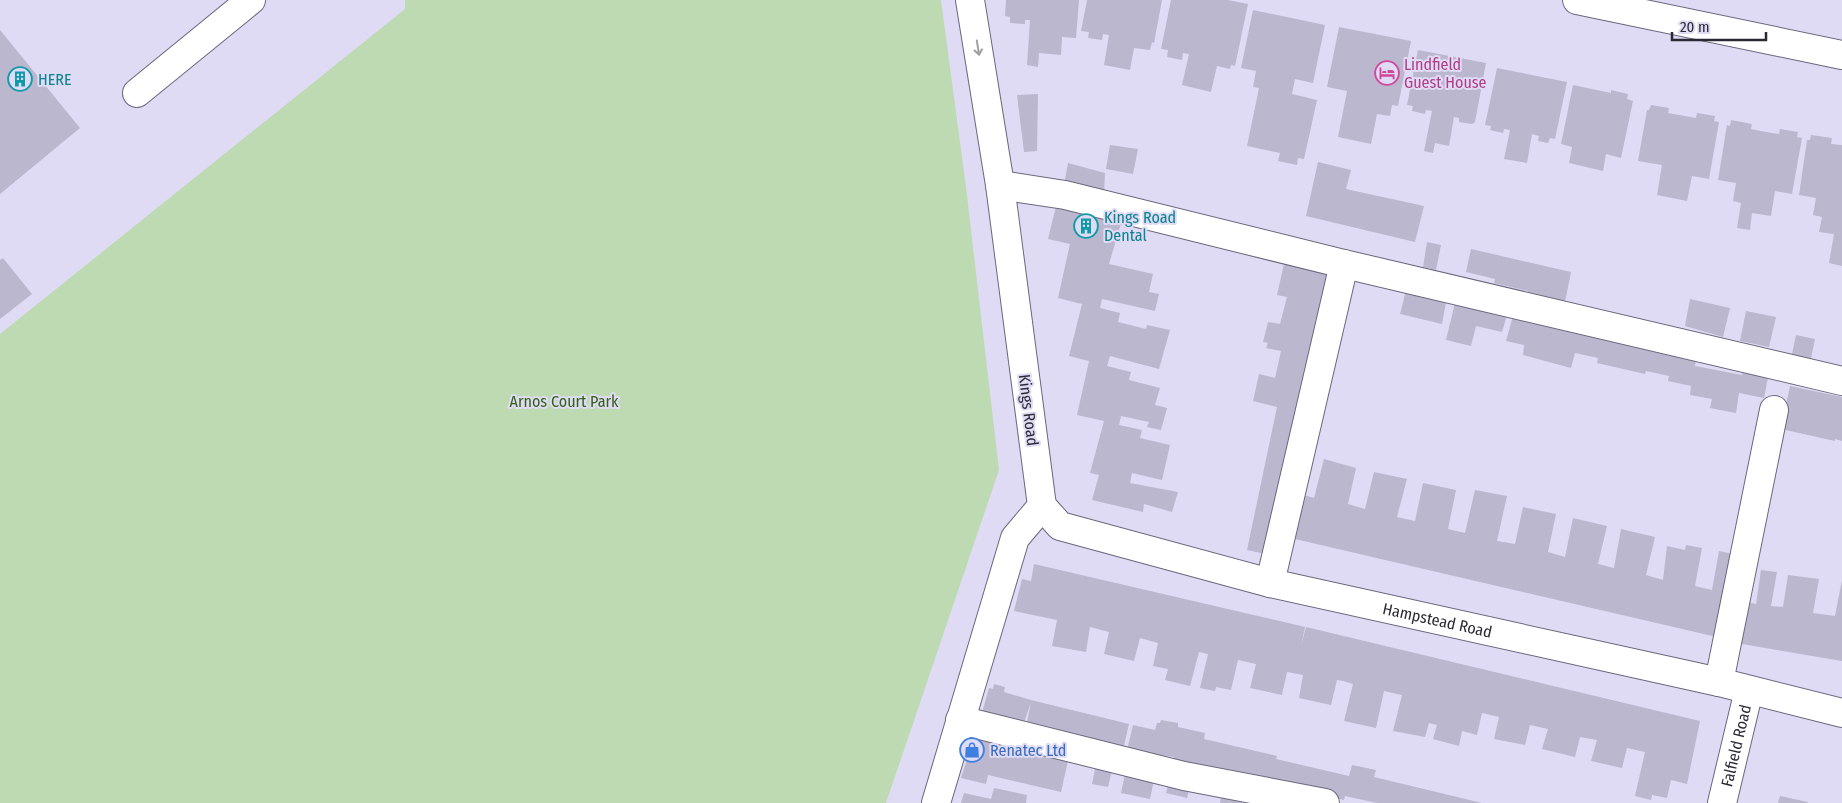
<svg xmlns="http://www.w3.org/2000/svg" width="1842" height="803" viewBox="0 0 1842 803" font-family="'Fira Sans Condensed',sans-serif">
	<rect width="100%" height="100%" fill="#dfdbf4"/>
	<path fill="#bedab2" d="M405,0H941L966,187L999,470L886,803H0V334L405,9Z"/>
	<path fill="#bbb7cf" d="M1006,0H1079L1076,38L1062,37L1061,55L1039,53L1038,67L1027,65L1030,20H1025V24L1010,23V17L1005,16Z
		M1087,0H1162L1154,43L1152,42L1150,50L1134,48L1130,70L1104,65L1109,35L1103,34L1102,40L1088,38L1089,32L1081,31Z
		M1171,0H1228L1248,4L1235,66L1231,65L1230,69L1217,66L1211,92L1182,85L1189,54L1183,53L1182,60L1167,57L1168,50L1161,49Z
		M1253,10L1325,25L1313,83L1295,79L1292,94L1317,100L1304,159L1298,158L1297,165L1278,161L1280,153L1247,146L1259,88L1253,87L1256,71L1241,68Z
		M1339,27L1411,41L1398,106L1392,105L1390,116L1377,114L1371,144L1338,137L1347,91L1327,87Z
		M0,30L80,128L0,194Z
		M1418,50L1486,63L1475,122L1472,124L1459,122V118L1454,117L1449,146L1435,143L1433,153L1424,151L1432,111L1426,110L1425,114L1412,111L1413,106L1407,105Z
		M1497,68L1567,82L1555,139L1550,138L1548,143L1538,141L1539,136L1532,134L1527,163L1504,159L1510,130L1504,129L1503,133L1490,130L1491,126L1485,125Z
		M1573,85L1611,93V90L1628,94L1627,99L1633,101L1621,158L1606,154L1603,171L1569,163L1572,147L1561,144Z
		M1038,94L1037,151L1024,152L1017,95Z
		M1651,105L1669,108L1668,113L1696,118L1697,113L1715,116L1714,121L1719,122L1709,179L1692,176L1687,201L1657,195L1662,165L1638,161L1647,110H1649Z
		M1731,120L1752,124L1751,129L1766,132L1779,134L1780,129L1798,132L1797,137L1802,138L1792,194L1775,191L1771,216L1752,213L1750,230L1737,228L1741,203L1733,201L1736,183L1718,180L1727,125L1730,126Z
		M1811,135L1832,138L1831,144L1842,145V266L1829,263L1834,234L1819,232L1822,217L1813,215L1816,198L1799,195L1807,140H1810Z
		M1110,145L1138,149L1133,174L1106,169Z
		M1318,162L1351,170L1346,189L1424,206L1415,242L1306,216Z
		M1068,163L1105,173L1104,194L1064,185Z
		M1058,198L1124,213L1109,264L1153,274L1149,292L1159,294L1155,311L1102,299L1100,308L1120,313L1118,322L1146,329L1147,325L1170,330L1159,369L1110,356L1107,366L1131,372L1129,380L1160,388L1155,405L1167,408L1161,430L1147,427L1149,422L1121,416L1119,425L1142,430L1140,438L1170,445L1162,480L1132,473L1130,483L1178,492L1172,512L1144,504L1143,512L1092,500L1099,475L1090,473L1104,421L1077,415L1089,361L1069,356L1082,304L1058,298L1070,244L1048,239Z
		M1427,242L1441,245L1436,270L1423,267Z
		M1471,249L1571,272L1565,302L1527,295L1528,291L1494,283L1495,279L1466,272Z
		M1286,255L1338,270L1270,555L1247,550L1277,407L1253,401L1259,374L1275,378L1281,351L1266,348L1268,343L1263,342L1268,322L1280,324L1287,297L1277,295Z
		M3,258L32,294L0,319V260Z
		M1408,283L1433,290L1430,299L1446,302L1442,324L1400,314Z
		M1690,299L1730,308L1723,337L1685,326Z
		M1455,303L1507,315L1502,332L1476,326L1471,346L1446,340Z
		M1746,311L1776,317L1769,347L1740,341Z
		M1513,316L1697,355L1695,366L1742,375L1744,365L1769,372L1764,398L1739,393L1736,413L1710,408L1712,399L1690,395L1691,386L1668,381L1669,376L1646,371L1645,374L1597,363L1598,358L1575,353L1571,368L1523,355L1524,345L1506,341Z
		M1796,335L1815,339L1810,363L1791,359Z
		M1790,386L1842,397V441L1835,439V441L1781,429Z
		M1324,459L1356,468L1348,504L1365,509L1374,472L1407,479L1397,517L1415,521L1423,483L1456,490L1448,529L1465,533L1475,490L1507,496L1497,541L1515,544L1523,507L1556,514L1548,552L1565,557L1573,518L1607,526L1598,564L1614,568L1621,529L1655,537L1646,575L1663,580L1667,546L1685,550L1686,545L1702,548L1695,586L1712,590L1719,551L1738,555L1721,638L1295,539L1304,495L1314,498Z
		M1034,564L1305,627L1301,646L1306,627L1700,721L1687,784L1671,780L1667,798L1652,795L1651,800L1635,796L1645,752L1627,748L1622,768L1591,761L1597,740L1580,737L1575,757L1542,749L1548,729L1530,725L1525,745L1494,739L1499,717L1482,713L1477,735L1462,731L1459,746L1433,739L1437,725L1429,723L1425,737L1393,731L1402,695L1384,691L1376,728L1344,721L1353,684L1343,681L1337,680L1331,705L1299,698L1303,675L1287,672L1282,695L1250,688L1256,664L1238,660L1231,690L1216,687L1215,691L1200,688L1208,654L1199,652L1190,686L1165,680L1168,669L1153,666L1158,643L1140,638L1134,661L1104,654L1109,632L1090,627L1086,652L1052,646L1057,620L1014,611L1022,579L1031,581Z
		M1761,570L1777,572L1771,606L1783,607L1788,575L1819,579L1813,613L1835,616L1842,580V661L1736,643L1744,601L1756,604Z
		M994,684L1005,687L1004,692L1031,700L1129,724L1123,750L1026,727L1031,702L1023,726L982,713L989,688L993,689Z
		M1161,720L1178,723V727L1205,733L1204,739L1277,756L1276,759L1349,776L1352,765L1376,770L1374,777L1482,803H1377L1345,796L1344,800L1173,761L1174,757L1127,750L1133,725L1155,730L1157,723H1160Z
		M977,728L1070,752L1061,792L988,775L986,784L961,778Z
		M1097,759L1114,762L1108,787L1092,784Z
		M1127,765L1156,771L1150,799L1121,793Z
		M1170,777L1191,782L1187,798L1166,793Z
		M994,788L1027,795L1026,803H961L964,793L991,799Z
		M1222,791L1244,796L1242,803H1220Z
		M1780,796L1808,802V803H1778Z"/>
	<g fill="none" stroke-linecap="round" stroke-linejoin="round">
		<g stroke="#6b677d" stroke-width="30">
			<g id="minor">
				<path d="M137,93L251,0"/>
				<path d="M1000,185L1065,195L1344,264L1842,381"/>
				<path id="s1" d="M1042,506L1060,526L1270,583L1719,682L1842,713"/>
				<path d="M1270,583L1344,264"/>
				<path d="M1719,682L1774,410"/>
				<path d="M960,720L1184,776L1325,803"/>
				<path d="M936,803L1015,538L1042,506L1000,185L970,0"/>
				<path id="s2" d="M1722,803L1749,690"/>
			</g>
		</g>
		<g stroke="#6b677d" stroke-width="30">
			<path id="highway" d="M1577,0L1842,55"/>
		</g>
		<use href="#minor" stroke="#fff" stroke-width="28"/>
		<use href="#highway" stroke="#fff" stroke-width="28"/>
	</g>
	<defs><path id="oneway-shaft" d="M-6 0H5M1.5-3L5.5 0L1.5 3" fill="none" stroke-width="1.6" stroke-linecap="round" stroke-linejoin="round" transform="scale(1.25)"/></defs>
	<use stroke="#a09fa3" href="#oneway-shaft" transform="translate(978 48) rotate(81)"/>
	<defs>
		<g id="hotel-ring" transform="scale(1.25)"><circle r="9.5" fill="#dfdbf4" stroke="#d1479c" stroke-width="1.5"/><path d="M-6-4.5h1.5V1H6V5H4.5V3h-9V5H-6ZM-4 0a1.8 1.8 0 1 1 3.6 0ZM.5 0V-2.5h3Q6-2.5 6 0Z" fill="#d1479c"/></g>
		<g id="building-ring" transform="scale(1.25)"><circle r="9.5" fill="#dfdbf4" stroke="#0f9aa8" stroke-width="1.5"/><path d="M-4-6H4V6H1V3H-1V6H-4ZM-2.5-4.3h1.7v1.8h-1.7ZM.8-4.3h1.7v1.8H.8ZM-2.5-1h1.7V.8h-1.7ZM.8-1h1.7V.8H.8Z" fill="#0f9aa8"/></g>
		<g id="shop-ring" transform="scale(1.25)"><circle r="9.5" fill="#dfdbf4" stroke="#3f7fe0" stroke-width="1.5"/><path d="M-5-2.5h2.3a2.7 3.5 0 0 1 5.4 0H5L5.5 6h-11ZM-1.5-2.5h3a1.5 2.3 0 0 0-3 0Z" fill="#3f7fe0"/></g>
	</defs>
	<g fill-rule="evenodd">
		<use href="#hotel-ring" x="1387" y="73"/>
		<use href="#building-ring" x="20" y="79"/>
		<use href="#building-ring" x="1086" y="226"/>
		<use href="#shop-ring" x="972" y="750"/>
	</g>
	<g text-anchor="middle" stroke-width="4" stroke-linejoin="round" paint-order="stroke">
		<g font-size="16" fill="#b23c85" stroke="#dfdbf4" text-anchor="start">
			<text x="1404" y="70">Lindfield<tspan x="1404" dy="18">Guest House</tspan></text>
		</g>
		<g font-size="16" fill="#0d838f" stroke="#dfdbf4" text-anchor="start">
			<text x="38" y="85">HERE</text>
			<text x="1104" y="223">Kings Road<tspan x="1104" dy="18">Dental</tspan></text>
		</g>
		<g font-size="16" fill="#336116" stroke="#dfdbf4">
			<text x="564" y="407">Arnos Court Park</text>
		</g>
		<g font-size="16" fill="#2b2933" stroke="#dfdbf4">
			<text transform="translate(1029 410) rotate(83)" y="6">Kings Road</text>
			<text dy="6" stroke="none"><textPath href="#s1" startOffset="416">Hampstead Road</textPath></text>
			<text dy="6" stroke="none"><textPath href="#s2" startOffset="59">Falfield Road</textPath></text>
		</g>
		<g font-size="16" fill="#366cbe" stroke="#dfdbf4" text-anchor="start">
			<text x="990" y="756">Renatec Ltd</text>
		</g>
	</g>
	<path d="M1672 32v8h94v-8" fill="none" stroke="#2b2933" stroke-width="2.5"/>
	<text x="1680" y="32" font-size="15" fill="#2b2933" stroke="#dfdbf4" stroke-width="4" paint-order="stroke">20 m</text>
</svg>
